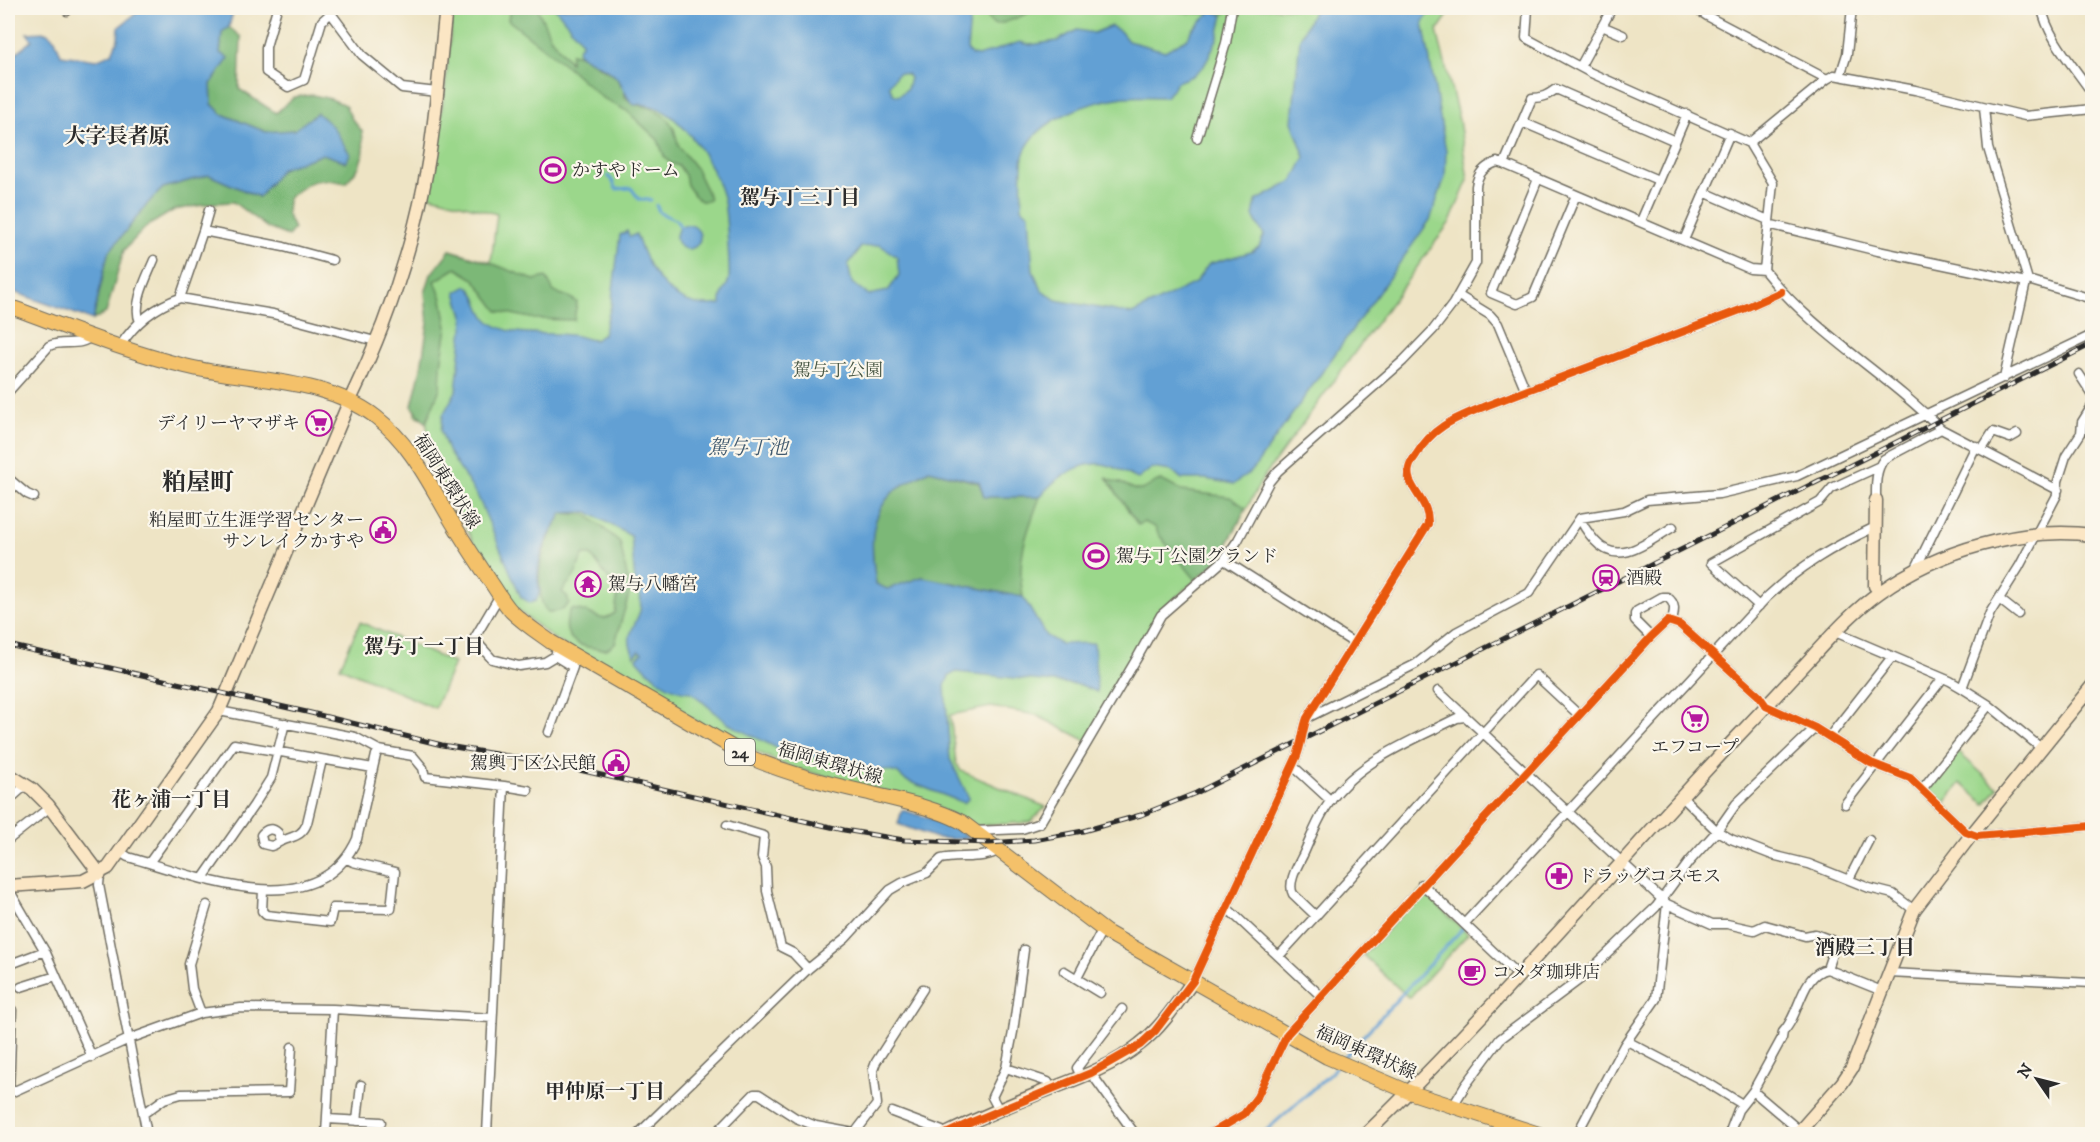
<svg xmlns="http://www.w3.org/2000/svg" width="2100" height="1142" viewBox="0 0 2100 1142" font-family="'IM FELL DW Pica','Noto Serif JP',serif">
	<rect width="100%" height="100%" fill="#fbf7ec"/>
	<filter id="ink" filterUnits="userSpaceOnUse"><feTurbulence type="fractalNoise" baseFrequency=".0167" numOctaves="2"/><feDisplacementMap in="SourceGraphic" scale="12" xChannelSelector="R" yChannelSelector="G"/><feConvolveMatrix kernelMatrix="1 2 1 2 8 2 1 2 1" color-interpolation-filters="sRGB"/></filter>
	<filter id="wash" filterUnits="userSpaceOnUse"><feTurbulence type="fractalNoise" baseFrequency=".008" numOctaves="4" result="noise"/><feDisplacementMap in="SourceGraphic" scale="24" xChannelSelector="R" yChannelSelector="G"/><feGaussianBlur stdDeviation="1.35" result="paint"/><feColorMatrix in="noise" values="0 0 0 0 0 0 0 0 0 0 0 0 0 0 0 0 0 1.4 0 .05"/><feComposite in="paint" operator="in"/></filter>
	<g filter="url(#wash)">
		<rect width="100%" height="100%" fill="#eee4c5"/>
		<path fill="#9bd78b" stroke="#63815b" stroke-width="1.5" d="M453,8H1453L1437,31L1459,120L1468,180L1450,222L1263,478L1220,558L1159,613L1087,741L1036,715L991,707L950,715L956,763L961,771L1046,807L1030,822L976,826L920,800L789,767L711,730L554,639L515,608L491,577L432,461L426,420L415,415L426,357L435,281L450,250L491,262L497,214L428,195L445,89Z
			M360,622L454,663L435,708L340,667Z
			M1957,751L1998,788L1985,804L1961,783L1944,804L1928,789Z
			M1422,891L1468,934L1409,998L1363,955Z"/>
		<path fill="#7cb877" stroke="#547251" stroke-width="1.5" d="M510,8H537L551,38L570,62L571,53L580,55L615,76L624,89L625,97L634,104L652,108L668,119L674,129L679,147L695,167L710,198L707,201H701L694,195L687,185L685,175L679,166L670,163L664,156L658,140L627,111L601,97L569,68L508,20Z
			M986,8H1074C1060,10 1044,7 1031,12C1022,15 1003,26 994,24C987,22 987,13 986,8Z
			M1164,8H1228V11L1223,15C1212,11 1209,14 1198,13C1186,13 1175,11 1164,8Z
			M229,27L241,37L239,89L276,113L294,97L313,95L331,99L345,105L352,119L362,131L364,151L359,167L346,183C316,176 311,180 288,198L287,214L294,229L288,236L268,228L233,202L214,203L174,210L146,227L124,250L106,313L93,320L108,253L149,202L163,188L209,175L259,197L281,169L323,154L346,162L294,130L266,132L222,114L212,104L211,84L228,58L220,54L222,31Z
			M450,250L491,263L534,280L546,277L554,292L569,297L577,302L574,320L535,319L498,311L474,279L456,268L435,281L442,299L447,327L441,365L440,388L426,423L412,406L421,368L428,323L425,293L431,274Z
			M929,470L979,483L984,497H1040C1027,532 1016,558 1023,597L922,577L886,590L876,584C871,550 866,519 893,492C903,483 918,477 929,470Z
			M1106,477C1111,482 1114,481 1120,483C1141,491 1137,495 1157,481H1163L1182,491L1230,497L1246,508L1220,558L1196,580L1159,535L1155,527L1144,522L1138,525Z
			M562,513L587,515L620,542L630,591L615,643L607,649C581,649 556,640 571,609C576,610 581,610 586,612C601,617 599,623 615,613L618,592L591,555H584C577,564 579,567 575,575C572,581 565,585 562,592L567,596L569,603C563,611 557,612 548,612C541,606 541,598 540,590C536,560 548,538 562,513Z"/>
		<path fill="#62a0d4" stroke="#466680" stroke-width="1.5" fill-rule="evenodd" d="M143,8H234L229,27L222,32L220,53L229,58L211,84L212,104L222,114L266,132L294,130L317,113L333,127L350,154L346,162L323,154L281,169L259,197L209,175L163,188L149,202L108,253L93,320L8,290V60L32,40L27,33L46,32L55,39L61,55L96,60L112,53L118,39L119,27Z
			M555,8H968L970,18L967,50L972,55L978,56L1020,42L1030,45L1057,41L1077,30L1094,33L1111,26L1120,31L1128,41L1165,51L1188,38L1193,29L1212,11L1223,15L1218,37L1204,66L1192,76L1177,82L1166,97C1152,97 1138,96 1124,97C1091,101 1037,119 1024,153C1020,164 1022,195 1022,208L1029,214L1033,271L1042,290L1056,300L1132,314L1195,283L1209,264L1251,252L1259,247L1264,235L1253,216L1256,201L1293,181L1305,157L1292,122L1300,38L1315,8H1433L1423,22L1446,151L1445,177L1430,220L1252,471L1234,484L1205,479H1182L1171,471L1152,468L1138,479C1128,475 1117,467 1107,465C1083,459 1054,478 1040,497H984L979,482L929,470C918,477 903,483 893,492C867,518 871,551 876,584L887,589L922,577L1023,597L1046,636L1061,644L1094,643L1097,692L1081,685L956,672L949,676L945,686L950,759L969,798L964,803L905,780L897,773L884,770L879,771L779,749L729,724L691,692C669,692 652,676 638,660L637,658L642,653L639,651L635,656C623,637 634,629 640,611C642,601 640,591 638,582H635L631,536L588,512L562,513C551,532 539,551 538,574C537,586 543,588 536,601L530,603L521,597L478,497L448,451L441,431L443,415L456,391L464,319L456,292L467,286C479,293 478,311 489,321C512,340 550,330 577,336C583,337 588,340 595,340L603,334L611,306L620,235L627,231L630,237L636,234C649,274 674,312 721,304C720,291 727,290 729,279C730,268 726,207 723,197C713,162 675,98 634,105C622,94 625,85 615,76C606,67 591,61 580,55L577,51L582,42ZM898,73L907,74L910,78L907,89L898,96L893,94L889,85ZM880,245L897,257L899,275L888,291L869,295L852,283L848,265L861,247Z
			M676 237a12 12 0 1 1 24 0a12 12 0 1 1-24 0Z
			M902,810L939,821L970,837L954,839L936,838L898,824Z"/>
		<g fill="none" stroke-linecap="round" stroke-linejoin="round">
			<path stroke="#62a0d4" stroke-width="3" d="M608,176L612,180L616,189L631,188L639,199L651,200
				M656,205L660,213L676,220L682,229
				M1342,1059L1464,927
				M1262,1134L1331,1073L1336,1066"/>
		</g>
	</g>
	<g filter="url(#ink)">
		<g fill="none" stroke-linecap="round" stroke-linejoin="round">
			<g stroke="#6f6c61" stroke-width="11">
				<path id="street" d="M277,8L266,47V72L288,87L304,80L322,21L331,13
					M327,8L362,55L402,88L437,92
					M1528,8L1526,38L1589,72L1749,143L1773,183L1764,270C1814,334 1885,372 1941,429L2058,490
					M1695,8L1707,16L1827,79
					M2042,8C2046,36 2076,69 2092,93
					M67,11L68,8
					M1602,26L1623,35
					M1580,67L1612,8
					M1840,76L1847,54L1852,8
					M1984,107L1988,148L2028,280
					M1522,122L1658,180
					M1197,138L1226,43L1232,8
					M1749,143L1827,79L1834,75L1915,90L2025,116L2092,109
					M1504,164L1532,98C1542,98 1548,95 1556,89L1675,141
					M1538,179L1491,293L1517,304L1533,297L1576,195
					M1704,192L1768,220
					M1641,221L1687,114
					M1768,224L1878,251L2026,282L2028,280L2092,299
					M203,231L209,210
					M1684,240L1730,133
					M1459,296L1490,315L1498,324L1526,391
					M180,298L203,231L284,247L332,260
					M140,322C132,304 147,277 154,260
					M120,346C135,323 154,307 180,298L273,314L375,341
					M2079,374L2092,394
					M2004,378L2026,282
					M8,392L49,346C61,339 82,348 91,336
					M1982,449L1993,432L2010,438L2017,434
					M8,478L27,494L34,497
					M1876,500C1876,487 1875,470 1884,459L1941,429
					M1580,518C1583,527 1589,534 1595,541C1619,568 1649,541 1673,527
					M1224,560L1354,643
					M1914,572L1976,446
					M500,595L474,639L492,659L519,666L545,662L555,656L558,646
					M1999,599L2018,614
					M1759,606L1711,563L1820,502L1832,488L1880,466
					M1835,632L1950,681L1962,688
					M1651,637L1635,621V614L1637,611L1662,597H1667C1677,604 1674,612 1672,622
					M1438,691L1667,904L1656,999L1624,1045L1577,1134
					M1989,705L2041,748
					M219,711L355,737L379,750L413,756L423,768L425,777L504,786L487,1134
					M1307,718L1416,664L1456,632L1529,593L1580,518L1624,511L1647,500L1719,494L1797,476L2092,335
					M549,732L573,667L555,656
					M1829,737L1892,657
					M1293,766L1331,801
					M504,786L528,790
					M1923,788L1989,705L1962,688L1990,613L2019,567L2057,495L2058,481L2066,456L2081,433L2082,422L2092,406
					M1681,796L1717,831L1731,839L1772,855L1809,864L1869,888L1893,894L1914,910
					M8,801L26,785
					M1845,804L1943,678
					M727,825L764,836L762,857L766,867L767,891L781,947L793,953L808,969
					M974,831L1022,829L1040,823L1137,658L1161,615L1224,560L1238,540L1269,482L1278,471L1403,361L1433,330L1453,304L1476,263V186C1478,173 1484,167 1497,162L1504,164L1750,269L1764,270
					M8,840L50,807
					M280,841L278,833C272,827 266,829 261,835L263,844L271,846C277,845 279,841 284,840C295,836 303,835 307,823L322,760
					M120,852L128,857C197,876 317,928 357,839L376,755L379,750
					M149,863L234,744L373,768
					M100,874L99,885L147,1134
					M203,878L254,805L271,778L285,723
					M1849,879L1869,840
					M1422,884L1519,976
					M8,888L46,953L92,1057
					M263,890L262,911L266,915L330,922L333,908L391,909L395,872L353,862L347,859
					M1667,904L1712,924H1727L1754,930L1765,925L1805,936L1815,934L1836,942L1827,969
					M1227,908L1321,996
					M1316,916L1293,894C1287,883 1298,865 1303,855C1310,840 1316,823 1325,809C1354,762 1410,742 1457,718L1465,717
					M1464,924L1767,597C1801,565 1833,547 1875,527
					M1279,956L1536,675L1579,715
					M8,965L45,951
					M1064,971L1100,993
					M1889,973L2092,983
					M1077,978L1102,930
					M1193,981L1296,758C1302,745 1302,731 1307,718L1428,524C1429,505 1417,497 1410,481C1406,471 1410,463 1416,455C1434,425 1457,418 1488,405L1743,309L1781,292
					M21,987L56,976
					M201,1013L192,989L189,964L207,905
					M1627,1041L1711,1085L1742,1104
					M1006,1068L1048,1082L1051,1089
					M1091,1073L1135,1134
					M1081,1077L1077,1068L1122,1009
					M1753,1091L1800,1131
					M8,1094L129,1039L201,1013L241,1008L333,1009L492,1018
					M9,1094L12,1010
					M1453,1106L1465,1086L1500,1039L1583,977L1656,907L1689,862L1717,831L1736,804L1815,728
					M999,1110L992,1097L1006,1068L1013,1032L1024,950
					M892,1112L942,1131L945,1134
					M143,1114L164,1099L181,1094L289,1092L292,1047
					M327,1119L381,1122
					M357,1121L361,1085
					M326,1134L333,1009
					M638,1134L808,969L845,939L890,890L902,883L927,873L941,859C956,855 987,860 998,850
					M715,1134L754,1094H759L796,1118L816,1126L854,1133
					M854,1134L877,1104L873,1070L876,1062L923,989
					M1210,1134L1244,1114L1257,1097L1287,1034L1651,637L1668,621L1680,625L1759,696L1766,706L1815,728L1871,763L1910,778L1966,832L1977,836L2092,826
					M1729,1134L1738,1110L1753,1091L1782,1038L1783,1032C1800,1015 1801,974 1827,969L1882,991"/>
			</g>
			<g stroke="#6f6c61" stroke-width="15">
				<path id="secondary" d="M1876,500L1875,586L1880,592
					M8,774L32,789L48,805L100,874
					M8,886L83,881L108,868L219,711L350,400C383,332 409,259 424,185C436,126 439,66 446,8
					M946,1134C977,1119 1010,1105 1042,1092C1076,1079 1112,1067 1140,1044C1162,1027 1177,1003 1193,981
					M1366,1134C1496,1008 1612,870 1736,738C1761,712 1785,686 1809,660C1831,636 1853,611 1880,592C1937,551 2022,526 2092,535
					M1797,1134L1842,1083L1852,1068L1914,910L1972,834L2092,686"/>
			</g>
			<g stroke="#6f6c61" stroke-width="16">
				<path id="primary" d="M8,306C66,327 124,351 185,366C248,382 322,376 376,417C407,441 425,475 444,508C458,533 474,557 490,581C497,591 503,602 511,611C523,623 537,632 551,642L749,757C788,774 828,784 869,793C900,801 933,807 962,822L1106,932L1327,1057L1409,1092L1539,1134"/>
			</g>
			<use href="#street" stroke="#fff" stroke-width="8"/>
			<use href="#secondary" stroke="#fbe6c4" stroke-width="12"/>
			<use href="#primary" stroke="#f4c16b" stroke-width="14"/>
			<g stroke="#2b2b2b" stroke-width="5">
				<path id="rail" d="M1813,484L2092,344
					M8,645L311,713L442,745L544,762L844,830L904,840L989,843L1034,840L1083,831L1141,815L1196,793L1820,480"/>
			</g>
			<use href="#rail" stroke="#fbf7ec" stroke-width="3" stroke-dasharray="9" stroke-linecap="butt"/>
			<g stroke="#fbf7ec" stroke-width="11">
				<path id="cycleway" d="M946,1134L972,1122L1091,1073L1140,1045L1155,1031L1193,981L1296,758C1302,745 1302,731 1307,718L1428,524C1429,505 1417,497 1410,481C1406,471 1410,463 1416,455C1434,425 1457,418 1488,405L1743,309L1781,292
					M1210,1134L1244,1114L1257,1097L1287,1034L1651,637L1668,621L1680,625L1759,696L1766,706L1815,728L1871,763L1910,778L1966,832L1977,836L2092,826"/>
			</g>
			<use href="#cycleway" stroke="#e8590c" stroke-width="8"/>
		</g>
	</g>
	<defs>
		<g id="stadium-ring" transform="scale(1.35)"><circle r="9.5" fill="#fbf7ec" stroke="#b5179e" stroke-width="1.5"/><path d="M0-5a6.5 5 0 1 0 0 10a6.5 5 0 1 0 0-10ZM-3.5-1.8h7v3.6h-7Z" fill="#b5179e"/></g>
		<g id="supermarket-ring" transform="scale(1.35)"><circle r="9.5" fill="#fbf7ec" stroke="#b5179e" stroke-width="1.5"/><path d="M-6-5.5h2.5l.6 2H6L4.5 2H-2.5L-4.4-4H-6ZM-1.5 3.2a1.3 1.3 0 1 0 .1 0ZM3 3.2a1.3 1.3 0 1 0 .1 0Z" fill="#b5179e"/></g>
		<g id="civic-ring" transform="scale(1.35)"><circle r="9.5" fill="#fbf7ec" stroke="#b5179e" stroke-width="1.5"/><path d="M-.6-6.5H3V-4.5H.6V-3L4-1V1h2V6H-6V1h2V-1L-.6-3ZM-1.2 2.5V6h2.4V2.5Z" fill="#b5179e"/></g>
		<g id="station-ring" transform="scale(1.35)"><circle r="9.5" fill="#fbf7ec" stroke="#b5179e" stroke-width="1.5"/><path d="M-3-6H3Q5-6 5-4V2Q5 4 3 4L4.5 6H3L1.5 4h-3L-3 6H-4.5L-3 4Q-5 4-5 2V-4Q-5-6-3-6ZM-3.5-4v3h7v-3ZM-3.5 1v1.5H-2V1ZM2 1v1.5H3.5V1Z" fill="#b5179e"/></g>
		<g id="temple-ring" transform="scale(1.35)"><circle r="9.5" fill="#fbf7ec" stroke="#b5179e" stroke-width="1.5"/><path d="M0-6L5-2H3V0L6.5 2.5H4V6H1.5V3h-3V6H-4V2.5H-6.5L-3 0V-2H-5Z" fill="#b5179e"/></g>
		<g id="pharmacy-ring" transform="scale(1.35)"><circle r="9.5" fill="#fbf7ec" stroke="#b5179e" stroke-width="1.5"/><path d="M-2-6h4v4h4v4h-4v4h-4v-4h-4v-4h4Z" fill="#b5179e"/></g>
		<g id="cafe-ring" transform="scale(1.35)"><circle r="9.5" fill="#fbf7ec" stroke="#b5179e" stroke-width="1.5"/><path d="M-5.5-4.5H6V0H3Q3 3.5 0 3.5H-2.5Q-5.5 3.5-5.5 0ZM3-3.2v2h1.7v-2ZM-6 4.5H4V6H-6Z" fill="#b5179e"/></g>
	</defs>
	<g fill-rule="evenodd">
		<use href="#stadium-ring" x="553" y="170"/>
		<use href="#supermarket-ring" x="319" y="423"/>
		<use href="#civic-ring" x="383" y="530"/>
		<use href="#stadium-ring" x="1096" y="556"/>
		<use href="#station-ring" x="1606" y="578"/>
		<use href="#temple-ring" x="588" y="584"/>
		<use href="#supermarket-ring" x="1695" y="719"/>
		<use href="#civic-ring" x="616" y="763"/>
		<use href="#pharmacy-ring" x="1559" y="876"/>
		<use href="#cafe-ring" x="1472" y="972"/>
	</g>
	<g text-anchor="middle" stroke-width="4.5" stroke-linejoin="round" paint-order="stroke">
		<rect fill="#fbf7ec" stroke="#696865" stroke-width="1.5" x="725" y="739" width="30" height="26" rx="4.5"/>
		<g font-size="16" font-weight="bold" fill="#2b2b2b">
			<text x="740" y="758">24</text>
		</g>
		<g font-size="18" fill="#2b2b2b" stroke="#fbf7ec" text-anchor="start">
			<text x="572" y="176">かすやドーム</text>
			<text x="300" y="429" text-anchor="end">デイリーヤマザキ</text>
			<text x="364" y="526" text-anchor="end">粕屋町立生涯学習センター<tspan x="364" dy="21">サンレイクかすや</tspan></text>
			<text x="1116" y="562">駕与丁公園グランド</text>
			<text x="1626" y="584">酒殿</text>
			<text x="608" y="590">駕与八幡宮</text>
			<text x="1695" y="753" text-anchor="middle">エフコープ</text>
			<text x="596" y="769" text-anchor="end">駕輿丁区公民館</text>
			<text x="1578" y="882">ドラッグコスモス</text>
			<text x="1492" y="978">コメダ珈琲店</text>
		</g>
		<g font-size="18" fill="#475643" stroke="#fbf7ec">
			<text x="838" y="376">駕与丁公園</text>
		</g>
		<g font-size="18" fill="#2b2b2b" stroke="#fbf7ec">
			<text transform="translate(447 481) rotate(58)" y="6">福岡東環状線</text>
			<text transform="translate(830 763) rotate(16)" y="6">福岡東環状線</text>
			<text transform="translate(1366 1052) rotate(24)" y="6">福岡東環状線</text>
		</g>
		<g font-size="20" font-weight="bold" fill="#2b2b2b" stroke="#fbf7ec">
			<text x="800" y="204">駕与丁三丁目</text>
			<text x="424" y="653">駕与丁一丁目</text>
			<text x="171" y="806">花ヶ浦一丁目</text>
			<text x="1865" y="954">酒殿三丁目</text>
			<text x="605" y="1098">甲仲原一丁目</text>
		</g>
		<g font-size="20" font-style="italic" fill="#415a6f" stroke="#fbf7ec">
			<text x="748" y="454">駕与丁池</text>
		</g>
		<g font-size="21" font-weight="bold" fill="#2b2b2b" stroke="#fbf7ec">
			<text x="117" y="143">大字長者原</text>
		</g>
		<g font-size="24" font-weight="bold" fill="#2b2b2b" stroke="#fbf7ec">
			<text x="198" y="490">粕屋町</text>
		</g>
	</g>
	<rect width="2100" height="1142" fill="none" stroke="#fbf7ec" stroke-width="30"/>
	<g transform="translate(2037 1079) rotate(305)" stroke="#fbf7ec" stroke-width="4.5" paint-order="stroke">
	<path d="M0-4.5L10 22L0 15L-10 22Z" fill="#2b2b2b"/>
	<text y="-9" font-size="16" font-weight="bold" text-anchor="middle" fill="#2b2b2b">N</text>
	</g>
</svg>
